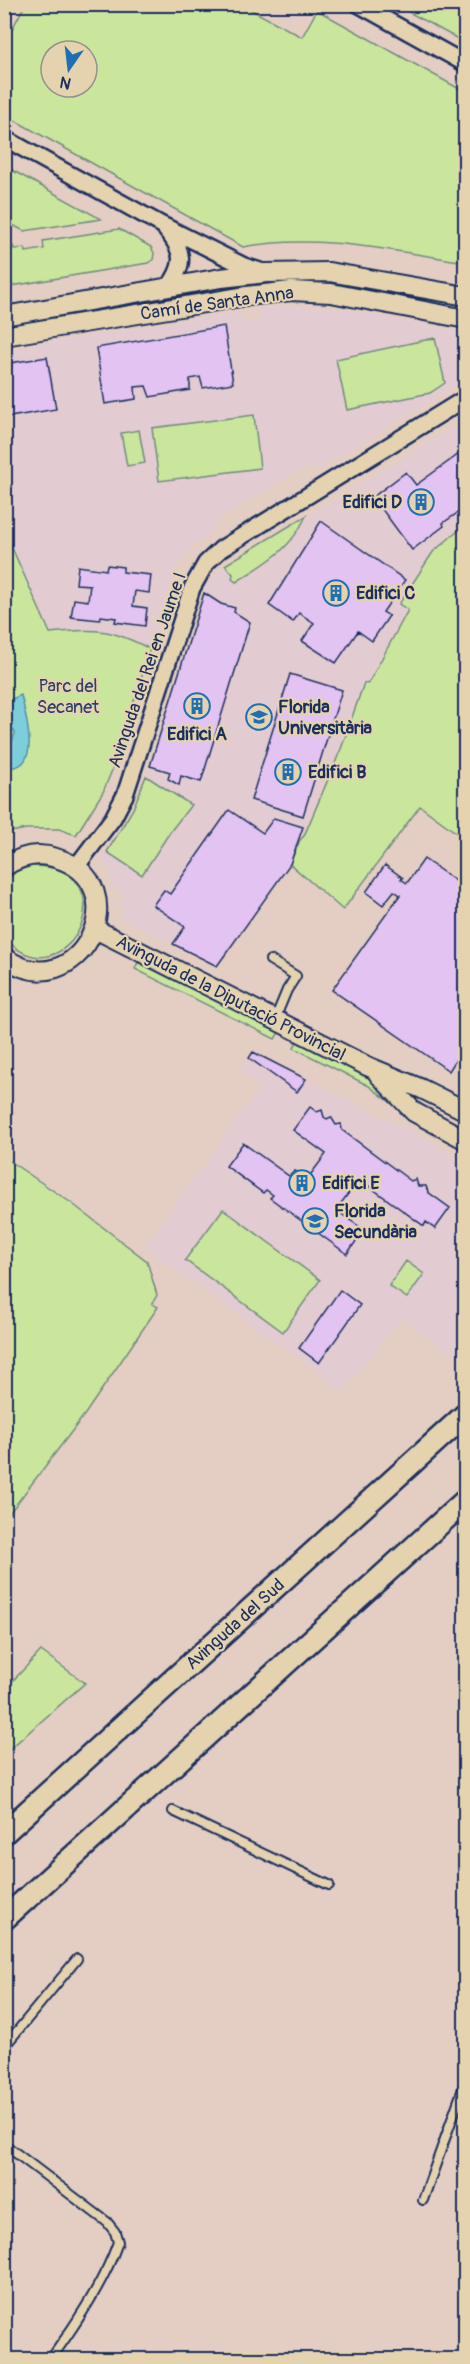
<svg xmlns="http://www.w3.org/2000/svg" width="470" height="2364" viewBox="0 0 470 2364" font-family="Pangolin,sans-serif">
	<rect width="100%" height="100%" fill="#e4cec4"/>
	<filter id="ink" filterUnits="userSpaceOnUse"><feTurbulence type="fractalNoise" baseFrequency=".0167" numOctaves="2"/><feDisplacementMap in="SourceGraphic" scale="12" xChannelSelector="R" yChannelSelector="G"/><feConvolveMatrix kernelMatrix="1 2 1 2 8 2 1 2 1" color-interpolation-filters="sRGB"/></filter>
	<g filter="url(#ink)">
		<path fill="#e3cbd2" d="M288,305L343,309L461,332L465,335V380L315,471L304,467L215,521L211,532L191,547L176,568L150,649L124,636L101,630L50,633L5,530L4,350L236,312L241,316L243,323L259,321L258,315L262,308Z
			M465,421V525L448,538L368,685L364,683L341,749L304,836L300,840L290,864L217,966L119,917L125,907L118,903L125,894L116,890L102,858L121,831L139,796L207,585L212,575L225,565Z
			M253,1052L465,1159V1355L461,1359L402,1317L343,1391L145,1247L260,1087L240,1071Z"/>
		<path fill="#cae69d" stroke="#728a7e" stroke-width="1.5" fill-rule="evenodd" d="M25,5H242L302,37L317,10L465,92V262C392,251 317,233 243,247L5,115V42ZM51,51H87V87H51Z
			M396,5H465V43Z
			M10,169L101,219L24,231L5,221V178Z
			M119,229L151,247L154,253L153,260L148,263L5,287V255L8,254V246H13L14,249L25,248L26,252L44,249L43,241Z
			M435,338L445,383L430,393L347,410L336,359Z
			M254,415L260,468L159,481L152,428Z
			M139,430L145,463L127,466L121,433Z
			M306,516C290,551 267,562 236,582L232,579L233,574L225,565Z
			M465,525V839L420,806L343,910L290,864L300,840L304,836L341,749L364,683L368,684L408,610L399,604L433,552Z
			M4,530L50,633C96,629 108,627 150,649L115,763L103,792L76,835L59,829H26L5,833Z
			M146,776L191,805L170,832L142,875L107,852L133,809Z
			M32,866C134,866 67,1006 5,938V882L17,871Z
			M138,962L279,1032L275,1039L135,969Z
			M297,1041L376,1081L408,1116L369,1086L294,1048Z
			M5,1158L70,1202L147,1261L157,1295L152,1304L158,1307L85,1414L8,1515L4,1512Z
			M223,1209L320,1280L283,1332L185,1260Z
			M406,1261L424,1274L407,1298L389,1286Z
			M41,1651L85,1683L5,1753V1689Z"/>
		<path fill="#7ecddb" stroke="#568ea9" stroke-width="1.5" d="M21,695C25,714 44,773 5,767V746L12,742L15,733L11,726L5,723V702Z"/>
		<path fill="#e2c3f1" stroke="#1b2f5e" stroke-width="1.5" d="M224,326L233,383L203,388L200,377L190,379V390L150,397L146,386L135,387L136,399L105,404L96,348Z
			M47,357L56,409L4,418V364Z
			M466,449V507L443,523L444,526L412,550L373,497L406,472L416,485Z
			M321,521L405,580L383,612L389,616L372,641L358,631L336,663L302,641L314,623L299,613L293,622L269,605Z
			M107,565L123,567V572L151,575L149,593L135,591L133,606L147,608L145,626L115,622L116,618L101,616L100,620L71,617L74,599L88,601L90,585L76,584L78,566L106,570Z
			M204,593L221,604L235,608L234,612L250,622L201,782L181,776L179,785L168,779L170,772L150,766Z
			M290,674L342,690L303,816L251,800Z
			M229,810L263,833L274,818L303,827L290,864L217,966L173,944L185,927L153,905L164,890L170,894Z
			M424,859L466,888V1044L449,1071L332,990L400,895L394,891L383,905L366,892L385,865L403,878L401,879L407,883Z
			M253,1052L306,1079L297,1092L249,1058Z
			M310,1107L317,1112L322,1110L324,1117L327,1119L331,1117L336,1125L341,1124L342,1130L411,1181L416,1179L418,1186H426L428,1192L450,1208L435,1229L426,1222L424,1226L359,1179L336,1210L364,1230L347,1254L270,1198L273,1195L266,1190L263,1193L226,1166L243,1143L289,1176L295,1171L308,1178L326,1154L293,1130Z
			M340,1290L360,1305L319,1363L299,1348Z"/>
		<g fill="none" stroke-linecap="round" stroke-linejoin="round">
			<g stroke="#1b2f5e" stroke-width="12">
				<path id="service" d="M270,960L296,976L287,990L275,1019
					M173,1811L329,1885
					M4,2047L77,1959
					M4,2144L107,2222L115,2232L118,2242C105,2280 74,2327 50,2360
					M423,2200L466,2080"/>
			</g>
			<g stroke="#1b2f5e" stroke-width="20">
				<path id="minor" d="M358,4L466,64
					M4,138L162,225L244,266L263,272
					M166,230C185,252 185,265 168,288
					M76,867L113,818L125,795L192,588L206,563L221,549L466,398"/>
			</g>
			<g stroke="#1b2f5e" stroke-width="22">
				<path id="tertiary" d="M4,316L221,278L266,273L329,272L466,296
					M4,336L247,296L291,291L331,293L466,319
					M4,867C20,856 38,852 56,858C142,883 78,1012 4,957
					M95,929L367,1066L422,1089L466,1111
					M378,1074L414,1112L466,1140"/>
			</g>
			<g stroke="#1b2f5e" stroke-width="26">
				<path id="secondary" d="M4,1833L466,1414
					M4,1919L466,1500"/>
			</g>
			<use href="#service" stroke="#e5d3b0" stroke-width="8"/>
			<use href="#minor" stroke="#e5d3b0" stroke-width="15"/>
			<use href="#tertiary" stroke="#e5d3b0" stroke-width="18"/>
			<use href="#secondary" stroke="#e5d3b0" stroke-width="21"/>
		</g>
	</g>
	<defs>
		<g id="building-ring" transform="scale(1.35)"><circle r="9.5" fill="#e5d3b0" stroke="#1f6fb2" stroke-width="1.5"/><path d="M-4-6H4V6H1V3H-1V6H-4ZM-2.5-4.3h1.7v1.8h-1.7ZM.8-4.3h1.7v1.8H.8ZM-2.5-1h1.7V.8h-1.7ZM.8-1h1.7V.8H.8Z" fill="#1f6fb2"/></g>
		<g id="university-ring" transform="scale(1.35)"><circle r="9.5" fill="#e5d3b0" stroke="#1f6fb2" stroke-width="1.5"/><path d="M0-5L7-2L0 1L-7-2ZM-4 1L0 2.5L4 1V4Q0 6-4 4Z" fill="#1f6fb2"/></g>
		<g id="school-ring" transform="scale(1.35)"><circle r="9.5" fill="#e5d3b0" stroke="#1f6fb2" stroke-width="1.5"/><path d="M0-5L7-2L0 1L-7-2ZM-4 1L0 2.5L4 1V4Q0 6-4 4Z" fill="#1f6fb2"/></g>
	</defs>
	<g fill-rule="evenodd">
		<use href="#building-ring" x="421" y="502"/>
		<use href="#building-ring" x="336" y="593"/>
		<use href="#building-ring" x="197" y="706"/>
		<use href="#university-ring" x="259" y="717"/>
		<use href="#building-ring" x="288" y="772"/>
		<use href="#building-ring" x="302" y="1183"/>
		<use href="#school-ring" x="315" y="1221"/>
	</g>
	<g text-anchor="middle" stroke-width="4.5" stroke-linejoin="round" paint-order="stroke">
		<g font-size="18" fill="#1b2f5e" stroke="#e5d3b0">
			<text transform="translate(217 303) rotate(-8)" y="6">Camí de Santa Anna</text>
			<text transform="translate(147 670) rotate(-71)" y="6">Avinguda del Rei en Jaume I</text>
			<text transform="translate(231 998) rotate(27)" y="6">Avinguda de la Diputació Provincial</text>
			<text transform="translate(235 1624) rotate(-42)" y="6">Avinguda del Sud</text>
		</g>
		<g font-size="18" font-weight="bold" fill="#1b2f5e" stroke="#e5d3b0" text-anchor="start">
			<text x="402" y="508" text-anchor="end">Edifici D</text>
			<text x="356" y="599">Edifici C</text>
			<text x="278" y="713">Florida<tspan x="278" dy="21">Universitària</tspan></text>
			<text x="197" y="740" text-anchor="middle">Edifici A</text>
			<text x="308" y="778">Edifici B</text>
			<text x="322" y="1189">Edifici E</text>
			<text x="334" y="1217">Florida<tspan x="334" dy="21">Secundària</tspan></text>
		</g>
		<g font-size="18" fill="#2c4164" stroke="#e5d3b0">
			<text x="68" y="692">Parc del<tspan x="68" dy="21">Secanet</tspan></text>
		</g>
	</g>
	<rect width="470" height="2364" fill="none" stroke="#e5d3b0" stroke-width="24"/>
	<rect x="12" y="12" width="446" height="2340" fill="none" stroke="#1b2f5e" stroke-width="2" filter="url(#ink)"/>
	<g transform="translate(69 69) rotate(194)"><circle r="28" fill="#e5d3b0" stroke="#94918f" stroke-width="1.5"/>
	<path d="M0-4.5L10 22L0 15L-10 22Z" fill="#1f6fb2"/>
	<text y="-9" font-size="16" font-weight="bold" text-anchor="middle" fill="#1b2f5e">N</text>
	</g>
</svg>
